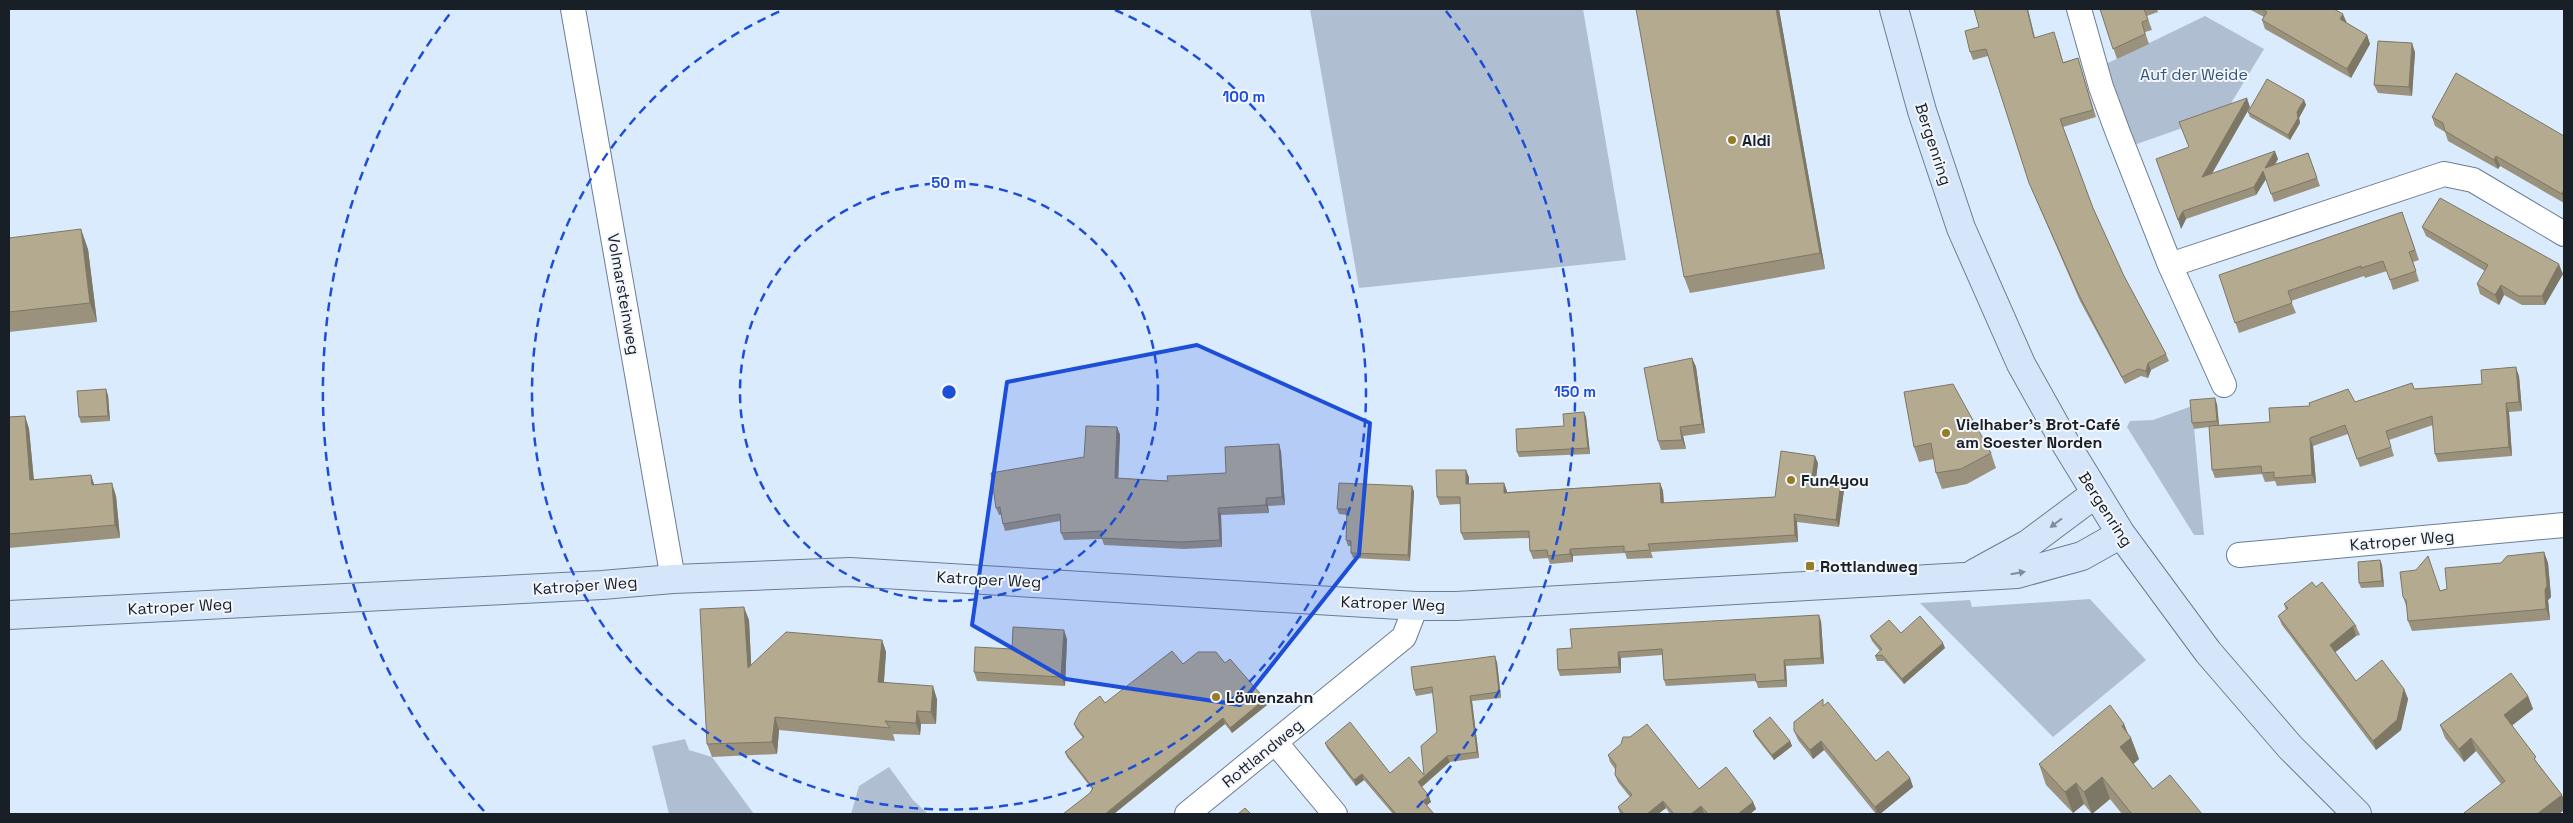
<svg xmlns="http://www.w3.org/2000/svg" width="2573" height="823" viewBox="0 0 2573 823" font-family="'Space Grotesk',sans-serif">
	<rect width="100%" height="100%" fill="#dbebfe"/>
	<path fill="#afbfd1" d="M1310,9H1583L1626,260L1359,288Z
		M2205,16L2264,49L2225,113L2134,145L2106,64Z
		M2192,406L2204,535H2194L2127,427L2130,421L2153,420Z
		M2090,599L2146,660L2053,737L1920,603L1970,600L1972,607Z
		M685,739L689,750L712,757L754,814H669L652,746Z
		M889,767L913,800L928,814H851L859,786Z"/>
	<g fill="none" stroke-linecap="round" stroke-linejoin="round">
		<g stroke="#6b7d92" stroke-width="26">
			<path id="street" d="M573,9L673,579
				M2079,9L2101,87L2118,133L2170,265L2224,385
				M2170,265L2444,174L2473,180L2564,234
				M2239,555L2564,525
				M1275,742L1335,814
				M1187,814L1404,637L1416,606"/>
		</g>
		<g stroke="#6b7d92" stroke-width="30">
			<path id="secondary" d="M1894,9L1922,111L1961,228L2021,364L2064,441L2121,534L2208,652L2290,747L2357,814
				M1975,573L2028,544L2095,494
				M9,615L602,585L673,579L850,572L1416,606H1456L2017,574L2082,556L2121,534"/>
		</g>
		<use href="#street" stroke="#fff" stroke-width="24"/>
		<use href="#secondary" stroke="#d5e6fa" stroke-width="28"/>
	</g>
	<path fill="#9a927c" d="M1779,9L1825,269L1690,293L1684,277Z
		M2100,9H2157L2158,12L2147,16L2152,30L2145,32L2149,44L2117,59Z
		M2249,9H2334L2347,23L2367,35L2370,44L2351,78L2265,29L2262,20L2264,17Z
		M1979,27L2035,38L2057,40L2063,62L2078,58L2096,117L2063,127L2093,208L2124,276L2166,354L2169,361L2151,370L2148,378L2141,376L2125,384L2080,301L2032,190L1988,56L1973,60L1970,52Z
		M2415,52L2412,96L2378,93L2374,85Z
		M2304,100L2306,105L2299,118L2300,123L2290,140L2250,117L2248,112Z
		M2250,107L2212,174L2278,159L2275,164L2308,153L2320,186L2274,202L2266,179L2256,195L2186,219L2181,229L2189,147Z
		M2432,117L2564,136V203L2500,166L2498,169L2448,141L2445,132L2435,126Z
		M2402,212L2419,260L2413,262L2419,281L2393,290L2387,271L2365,278L2364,276L2291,301L2296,313L2239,333L2219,275Z
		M2422,227L2563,274L2545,305H2522L2504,295L2499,305L2480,294L2477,284L2485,271L2426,236Z
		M9,238L88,249L97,322L9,332Z
		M1692,358L1696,367L1705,433L1683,436L1686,449L1661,450L1658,441Z
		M2519,376L2522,411L2509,412L2512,456L2438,462L2435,454L2433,425L2389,440L2394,456L2360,467L2348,434L2313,446L2316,483L2277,486L2275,481L2265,482L2262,474L2215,478L2212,470L2209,427L2194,429L2192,423L2217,404L2219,425L2270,422L2414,389L2482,384Z
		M1904,392L1991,453L1996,468L1967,484L1942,489L1936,473L1934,459L1919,462L1914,447Z
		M108,395L110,421L81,423L79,417Z
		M1584,412L1586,417L1590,454L1519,457L1517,452L1564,426Z
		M25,416L29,429L34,480L91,475L94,485L116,496L120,538L9,548V417Z
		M1117,427L1120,435L1118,478L1168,481L1226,473L1279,444L1281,452L1285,505L1268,506L1269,513L1221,515L1222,547L1184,549L1104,545L1102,539L1064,540L1061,533L1060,521L1005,531L1003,524L1001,515H999L996,508L1084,457Z
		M1818,463L1816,479L1844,490L1839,527L1797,522L1798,542L1651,552L1653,558L1627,559L1625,553L1573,556V562L1550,564L1548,558L1533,559L1530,551L1529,538L1464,540L1461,533L1460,504L1440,505L1437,497L1469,477V484L1504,483L1507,492L1660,483L1663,491L1664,503L1775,497Z
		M1412,486L1414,492L1410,561L1353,558L1351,553V546H1348L1346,540L1347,515L1339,514L1337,509Z
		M2544,552L2548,563L2551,597L2548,600L2550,620L2412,631L2408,621L2407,608L2403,597L2447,589L2501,563Z
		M2380,560L2382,565L2384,587L2361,588L2359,583Z
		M2316,587L2356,626L2360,635L2356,636L2335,652L2356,681L2404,689L2408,699L2401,730L2376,750L2282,625L2278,616L2286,610L2284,604Z
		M749,620L751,665L882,640L886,652L884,682L937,699L936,724H921L920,735L893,734L895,741L779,730L777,754L712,757L707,744Z
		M1821,621L1824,664L1786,666L1787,687L1758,688L1756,681L1666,686L1664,680L1662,655L1621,658V673L1560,676L1558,670L1572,648Z
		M1901,633L1945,648L1904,684L1884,661H1877L1875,656L1880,651L1872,641L1870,636Z
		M1067,639L1065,686L977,681L974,672Z
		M1497,662L1501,698L1472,701L1479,758L1450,762L1422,787L1431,802L1426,805L1434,814H1393L1364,780L1356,786L1327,748L1325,743L1390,773L1424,775L1437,732L1433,693L1416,696L1414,690Z
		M1225,663L1267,705L1232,733L1225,724L1090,793L1092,789L1067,757L1065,752L1083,738L1076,729L1074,724L1105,703L1183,664Z
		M2528,696L2533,709L2512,725L2539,765L2562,795L2564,800V810L2559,814H2465L2464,813L2501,784L2476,751L2464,762L2445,738L2440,725Z
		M1825,705L1876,761L1910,778L1913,787L1880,814H1876L1824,750L1813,759L1798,740L1794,731Z
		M2124,724L2128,734L2131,738L2139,759L2133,764L2153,789L2202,814H2122L2110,799L2092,814L2084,804L2073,813L2046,785L2039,764Z
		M1753,731L1790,741L1792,746L1774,760L1755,736Z
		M1608,755L1699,789L1753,802L1756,809L1750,814H1705L1704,813L1703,814H1670L1666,808L1658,814H1620L1618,807L1630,797L1618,782L1615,775V769L1610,762Z"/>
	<path fill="#7d7765" d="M1776,9H1779L1825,269L1820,253Z
		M2027,9H2028L2037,46L2034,38Z
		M2343,14L2347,23L2340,19Z
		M2367,35L2370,44L2351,78L2347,69Z
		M2412,43L2415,52L2412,96L2409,87Z
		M2247,98L2250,107L2205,185L2202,177Z
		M2304,100L2306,105L2299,118L2300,123L2290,140L2288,135L2297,112Z
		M2275,151L2278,159L2268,176L2265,168Z
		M2496,156L2500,166L2498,169L2494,160Z
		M2263,171L2266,179L2256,195L2254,187Z
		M2564,189V201L2562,194Z
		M2183,211L2186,219L2181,229L2178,220Z
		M81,229L88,249L97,322L90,303Z
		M2559,264L2563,274L2545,305L2542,296Z
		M2501,285L2504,295L2499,305L2495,295Z
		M1692,358L1696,367L1705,433L1702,424Z
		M2148,363L2151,370L2148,378L2146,371Z
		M2516,367L2519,376L2522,411L2519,402Z
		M106,389L108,395L110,421L108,416Z
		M2215,398L2217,404L2219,426L2217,421Z
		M2506,403L2509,412L2512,456L2509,447Z
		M1584,412L1586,417L1590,454L1588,448Z
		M25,416L29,429L35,493L30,480Z
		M1117,427L1120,435L1118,485L1115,478Z
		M1680,427L1683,436L1686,449L1682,440Z
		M2310,438L2313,446L2316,483L2312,475Z
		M1279,444L1281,452L1285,505L1282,497Z
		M1815,456L1818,463L1815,486L1812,478Z
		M1466,470L1469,477V492L1466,484Z
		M91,475L95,487L92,485Z
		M1841,482L1844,490L1839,527L1836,520Z
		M112,483L116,496L120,538L115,525Z
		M1504,483L1507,491V500L1504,493Z
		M1660,483L1663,491L1664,510L1661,503Z
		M1412,486L1414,492L1410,561L1408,555Z
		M1266,498L1268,506L1269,513L1266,505Z
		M1218,508L1221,515L1222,547L1220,540Z
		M1794,514L1797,522L1798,542L1795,535Z
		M1570,549L1573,556V562L1570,554Z
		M2544,552L2548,563L2551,597L2548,600L2550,620L2546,609L2545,590Z
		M2380,560L2382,565L2384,587L2382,581Z
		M744,607L749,620L752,681L748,668Z
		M1819,615L1821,621L1824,664L1821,658Z
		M2353,626L2356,636L2333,654L2330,645Z
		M1064,630L1067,639L1065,686L1061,677Z
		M882,640L886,652L883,694L878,682Z
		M1943,643L1945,648L1904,684L1902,679Z
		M1618,652L1621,658V673L1619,667Z
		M1495,656L1497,662L1501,698L1499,692Z
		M1784,660L1786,666L1787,687L1785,680Z
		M933,686L937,699L936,724L931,712Z
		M2404,689L2408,699L2401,730L2376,750L2373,741Z
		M1470,696L1472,701L1479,758L1477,752Z
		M2528,696L2533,709L2509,728L2504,715Z
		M1265,699L1267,705L1232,733L1230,728Z
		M917,711L921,724L920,735L916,723Z
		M775,717L779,730L777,754L772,742Z
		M1223,718L1225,724L1114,814H1105Z
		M2124,724L2130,739L2131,738L2139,759L2128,769L2120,747L2122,726Z
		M2471,738L2476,751L2464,762L2459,749Z
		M1790,741L1792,746L1774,760L1772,755Z
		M1821,741L1824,750L1813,759L1810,750Z
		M1447,756L1450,762L1420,788L1418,782Z
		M1362,774L1364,780L1356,786L1354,780Z
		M2102,777L2110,799L2092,814L2084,792Z
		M1910,778L1913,787L1880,814H1877L1875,807Z
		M2076,783L2084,804L2073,813L2065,792Z
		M2562,795L2564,800V810L2559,814H2537Z
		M1429,796L1431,802L1425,807L1423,801Z
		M1663,801L1666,808L1658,814H1647Z
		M1753,802L1756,809L1750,814H1738Z
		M1701,806L1704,813L1703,814H1691Z"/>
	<path fill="#b3aa90" stroke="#7d7765" d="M1636,9H1776L1820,253L1684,277Z
		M1974,9H2027L2034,38L2054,32L2063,63L2078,58L2093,110L2060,119L2093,208L2124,276L2166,354L2148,363L2146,371L2138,369L2122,377L2078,293L2029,183L1986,49L1970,52L1965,31L1979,27Z
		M2100,9H2144L2148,20L2142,22L2145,34L2113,49Z
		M2261,9H2334L2343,14L2340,19L2367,35L2347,69L2262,20L2267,12Z
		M2378,41L2412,43L2409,87L2374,85Z
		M2456,73L2564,136V189L2562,194L2496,156L2494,160L2445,131L2443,123L2432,117Z
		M2267,79L2304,100L2297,112L2298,118L2288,135L2248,112Z
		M2247,98L2202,177L2275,151L2265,168L2308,153L2317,178L2271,194L2263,171L2254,187L2183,211L2178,220L2156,159L2189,147L2179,122Z
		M2440,198L2559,264L2542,296H2519L2501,285L2495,295L2477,284L2488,265L2422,227Z
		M2402,212L2415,250L2409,252L2416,271L2390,280L2383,261L2361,268V266L2288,291L2292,303L2235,323L2219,275Z
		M81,229L90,303L9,312V238Z
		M1692,358L1702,424L1680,427L1682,440L1658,441L1644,368Z
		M2516,367L2519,402L2506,403L2509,447L2435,454L2432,416L2386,431L2391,447L2357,459L2345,425L2310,438L2312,475L2274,478V472L2262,473L2261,466L2212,470L2209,426L2270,422L2269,408L2310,406L2309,403L2348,389L2355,402L2412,383L2414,389L2482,384L2481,370Z
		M1953,384L1991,453L1961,469L1936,473L1931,443L1914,447L1904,392Z
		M106,389L108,416L79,417L77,391Z
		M2215,398L2217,421L2192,423L2190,400Z
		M1584,412L1588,448L1517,452L1516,429L1564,426L1563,414Z
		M25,416L30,480L91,475L92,485L112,483L115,525L9,534V417Z
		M1086,426L1117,427L1115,478L1168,481L1167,476L1226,473L1225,447L1279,444L1282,497L1266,498V505L1218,508L1220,540L1181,542L1101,538L1102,531L1061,533L1060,514L1003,524L1000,507L996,508L991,473L1084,457Z
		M1781,451L1815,456L1812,478L1841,482L1836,520L1794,514L1795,535L1648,544L1650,550L1624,552V546L1570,549V554L1548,556L1547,550L1530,551L1529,531L1461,533L1460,497H1437L1436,470H1466V484L1504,483V493L1660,483L1661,503L1775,497Z
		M1339,483L1412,486L1408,555L1351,553V541L1346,540L1347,509H1337Z
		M2544,552L2547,586L2545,590L2546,609L2408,621L2406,600L2403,597L2400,572L2416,570L2428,556L2440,591L2447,589L2445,568L2501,563L2507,556Z
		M2380,560L2382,581L2359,583L2358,562Z
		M2312,582L2316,587L2322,582L2356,626H2353L2330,645L2356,681L2382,660L2404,689L2397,720L2373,741L2278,616L2288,608L2284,604Z
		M744,607L748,668L786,632L882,640L878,682L933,686L931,712L917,711L916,723L885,721L890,728L775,717L772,742L707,744L700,609Z
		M1819,615L1821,658L1784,660L1785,680L1756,682L1755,674L1664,680L1662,649L1618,652L1619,667L1558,670L1557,649L1572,648L1570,629Z
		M1920,616L1943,643L1902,679L1882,655L1875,656L1882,649L1870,636L1889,620L1901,633Z
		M1013,627L1064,630L1061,677L974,672L975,647L1012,649Z
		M1172,651L1183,664L1198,652H1216L1225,663L1230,659L1265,699L1230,728L1223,718L1105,814H1063L1090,793L1093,788L1065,752L1084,737L1074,724L1080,712L1100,696L1105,703Z
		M1495,656L1499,692L1470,696L1477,752L1447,756L1418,782L1429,796L1423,801L1434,814H1396L1362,774L1354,780L1325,743L1350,722L1390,773L1409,757L1424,775L1421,746L1437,732L1432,687L1414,690L1411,667Z
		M2511,673L2528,696L2504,715L2536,757L2534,759L2562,795L2537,814H2466L2464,813L2505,781L2471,738L2459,749L2440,725Z
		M1823,699V706L1828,702L1876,761L1888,751L1910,778L1875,807L1821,741L1810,750L1794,731V722Z
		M2110,705L2124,724L2122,726L2131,738L2120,747L2153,789L2170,775L2202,814H2132L2102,777L2084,792L2076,783L2065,792L2039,764Z
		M1770,717L1790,741L1772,755L1753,731Z
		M1647,724L1699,789L1726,767L1753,802L1738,814H1708L1701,806L1691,814H1674L1663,801L1647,814H1624L1618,807L1632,795L1615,775L1616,765L1608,755L1621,744L1623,737H1630Z
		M1245,808L1251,814H1238Z"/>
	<defs><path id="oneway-solid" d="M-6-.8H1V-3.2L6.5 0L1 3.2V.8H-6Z" transform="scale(1.25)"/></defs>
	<g fill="#808c9b">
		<use href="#oneway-solid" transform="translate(2056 523) rotate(143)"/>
		<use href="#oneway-solid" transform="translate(2018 573) rotate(-10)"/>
	</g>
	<path fill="#1d4ed8" fill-opacity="0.2" stroke="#1d4ed8" stroke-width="4" stroke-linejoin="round" d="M1197,345L1370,423L1359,555L1240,705L1066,679L972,625L1007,382Z"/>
	<g fill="none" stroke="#1d4ed8" stroke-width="2.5" stroke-dasharray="9 6">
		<circle cx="949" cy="392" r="209"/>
		<path d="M1115 10A417 417 0 1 1 783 10"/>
		<path d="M484 811A626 626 0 0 1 452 11M1446 11A626 626 0 0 1 1414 811"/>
	</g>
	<g fill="#967c24" stroke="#f3f7fc" stroke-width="2">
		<circle cx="1732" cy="140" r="5"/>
		<circle cx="1946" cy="433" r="5"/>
		<circle cx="1791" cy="480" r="5"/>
		<rect x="1805" y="561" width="10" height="10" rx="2.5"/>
		<circle cx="1216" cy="697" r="5"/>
	</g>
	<g text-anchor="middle" stroke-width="4" stroke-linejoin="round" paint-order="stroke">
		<g font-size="16" fill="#31547a" stroke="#f3f7fc">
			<text x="2194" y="80">Auf der Weide</text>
		</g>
		<g font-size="16" font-weight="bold" fill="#181f27" stroke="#f3f7fc" text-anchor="start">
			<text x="1742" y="146">Aldi</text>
			<text x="1956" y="430">Vielhaber's Brot-Café<tspan x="1956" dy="18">am Soester Norden</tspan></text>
			<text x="1801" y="486">Fun4you</text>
			<text x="1820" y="572">Rottlandweg</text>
			<text x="1226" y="703">Löwenzahn</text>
		</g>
		<g font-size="16" fill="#181f27" stroke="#f3f7fc">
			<text transform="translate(1934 144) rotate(72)" y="6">Bergenring</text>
			<text transform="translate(624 294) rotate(80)" y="6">Volmarsteinweg</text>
			<text transform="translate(2106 509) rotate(57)" y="6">Bergenring</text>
			<text transform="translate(2402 540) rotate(-5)" y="6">Katroper Weg</text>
			<text transform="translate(989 579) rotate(3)" y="6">Katroper Weg</text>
			<text transform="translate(585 585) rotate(-4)" y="6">Katroper Weg</text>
			<text transform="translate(1393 603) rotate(2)" y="6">Katroper Weg</text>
			<text transform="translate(180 606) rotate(-3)" y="6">Katroper Weg</text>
			<text transform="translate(1262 753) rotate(-39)" y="6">Rottlandweg</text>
		</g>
	</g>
	<circle cx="949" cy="392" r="8" fill="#1d4ed8" stroke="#f3f7fc" stroke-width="2.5"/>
	<g font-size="15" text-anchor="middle" font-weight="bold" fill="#1d4ed8" stroke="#f3f7fc" stroke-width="4" stroke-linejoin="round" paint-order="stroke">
		<text x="1244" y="102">100 m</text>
		<text x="949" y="188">50 m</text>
		<text x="1575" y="397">150 m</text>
	</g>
	<rect width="2573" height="823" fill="none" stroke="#181f27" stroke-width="20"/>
</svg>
